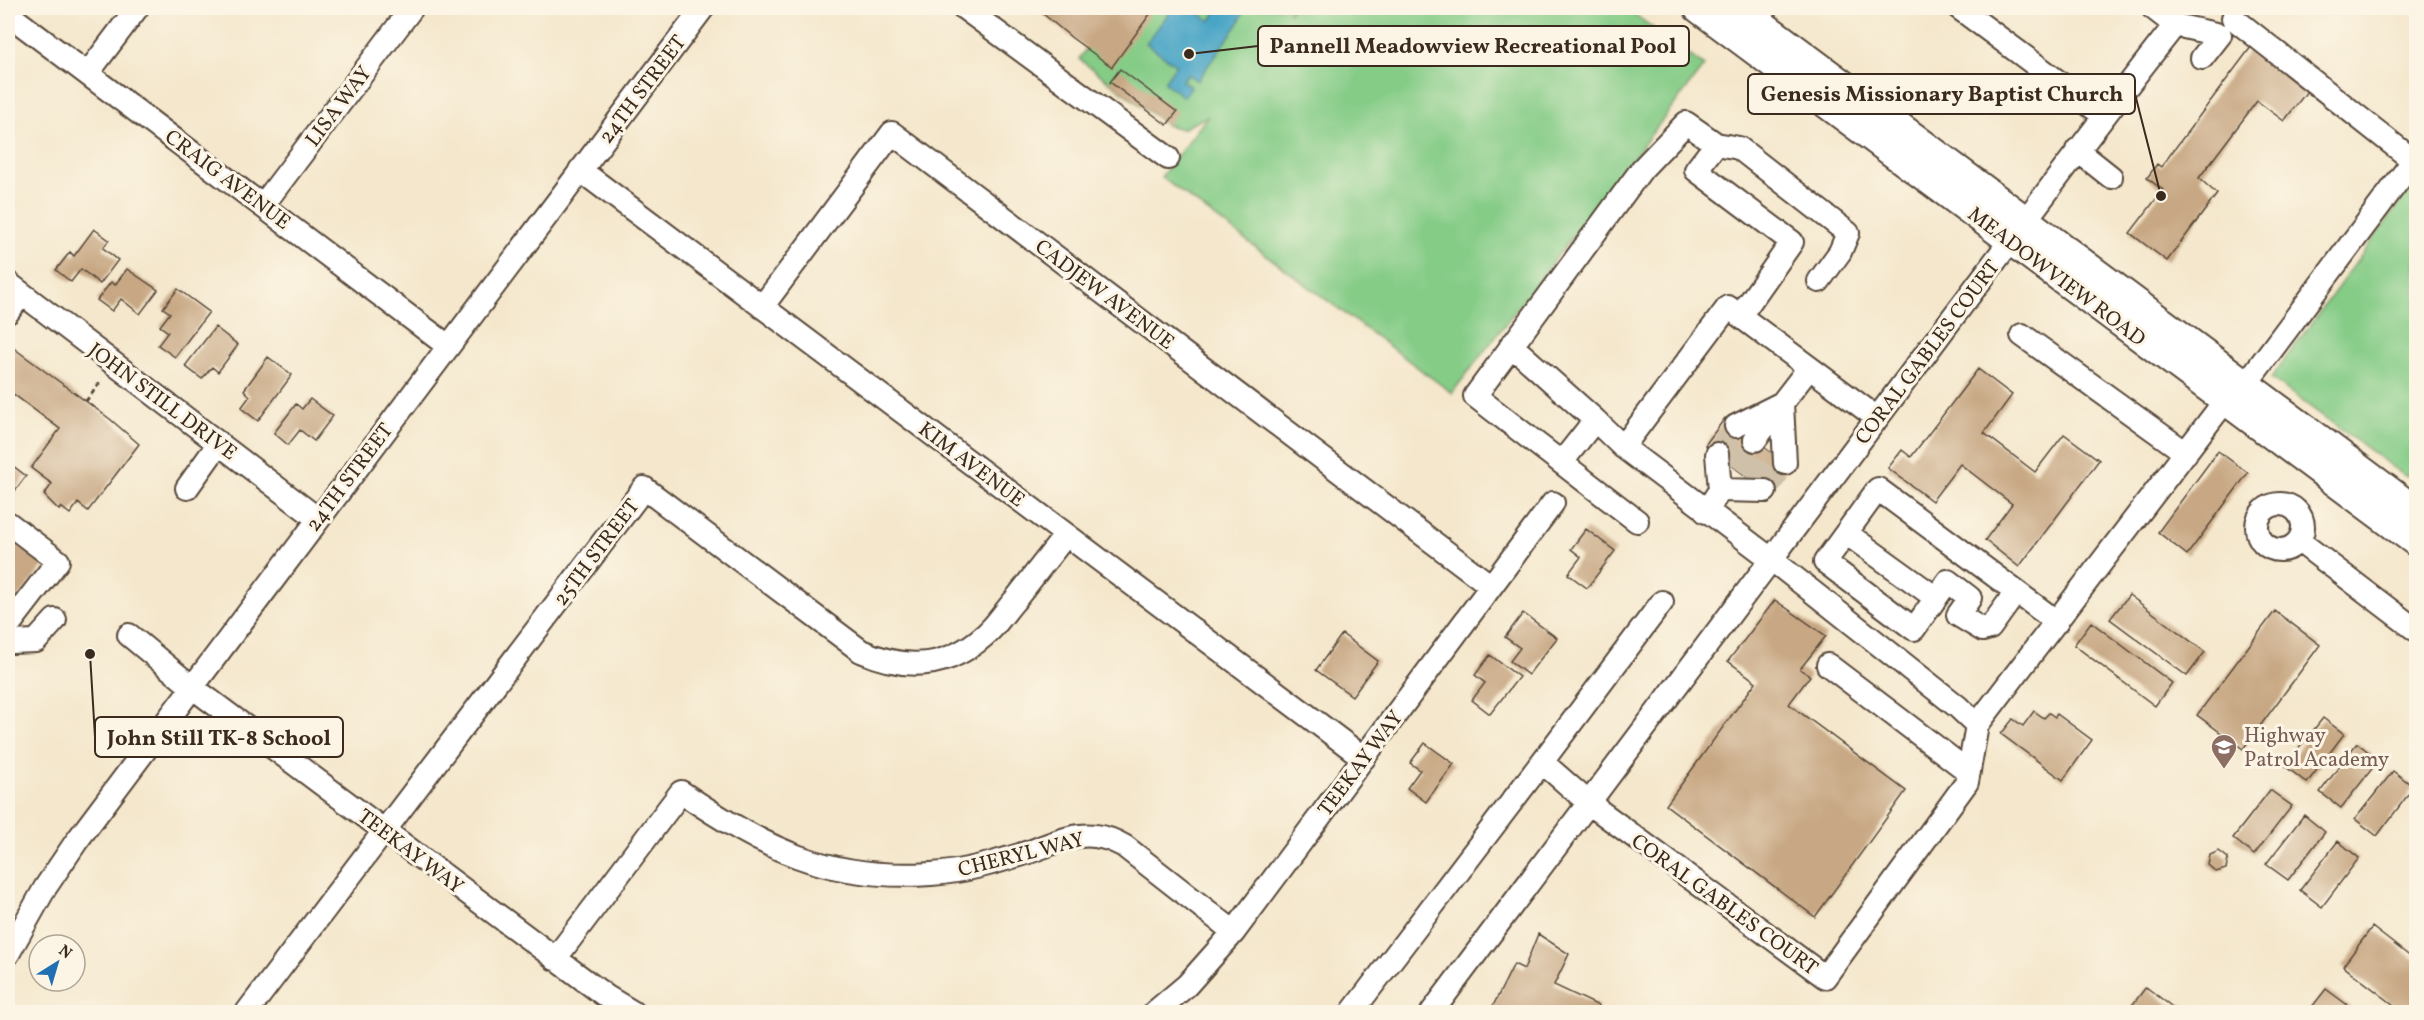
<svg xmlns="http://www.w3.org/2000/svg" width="2424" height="1020" viewBox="0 0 2424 1020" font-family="Vollkorn,serif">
	<rect width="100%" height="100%" fill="#fcf5e5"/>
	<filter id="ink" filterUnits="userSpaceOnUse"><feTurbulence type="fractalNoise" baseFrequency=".0167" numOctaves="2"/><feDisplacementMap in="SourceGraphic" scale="12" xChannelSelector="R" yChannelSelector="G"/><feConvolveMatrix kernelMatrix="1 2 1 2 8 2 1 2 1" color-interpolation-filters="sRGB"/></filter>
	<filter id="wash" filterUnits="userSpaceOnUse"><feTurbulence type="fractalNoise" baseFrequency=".008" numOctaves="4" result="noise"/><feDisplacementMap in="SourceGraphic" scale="24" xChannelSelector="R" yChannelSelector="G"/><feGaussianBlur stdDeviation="1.35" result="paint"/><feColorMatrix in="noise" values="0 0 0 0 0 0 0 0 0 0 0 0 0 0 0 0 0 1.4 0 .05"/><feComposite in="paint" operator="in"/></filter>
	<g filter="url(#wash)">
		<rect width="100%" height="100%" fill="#f4e7cc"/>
		<path fill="#85cc87" stroke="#607b52" stroke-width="1.5" d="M1149,8H1292L1288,14L1293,8H1626L1704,66L1452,393L1161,177L1208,116L1182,129L1167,125L1079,59L1087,47L1110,61Z
			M2416,181V465L2406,477L2271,378Z"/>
		<path fill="#48a5c6" stroke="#426872" stroke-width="1.5" d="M1173,8H1192L1210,21L1216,13L1209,8H1245L1239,23L1197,81L1187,74L1182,81L1191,87L1184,97L1164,82L1176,65L1146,43Z"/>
		<g id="blocks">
			<path fill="#c8a884" d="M1036,8H1150L1153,10L1112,67L1072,38Z
				M2251,47L2308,90L2284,121L2257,101L2199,178L2217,194L2167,261L2130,233L2163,190L2147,178L2157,164L2161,167Z
				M1120,69L1177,112L1167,125L1110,82Z
				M94,229L109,240L103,248L118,260L100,284L81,269L71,282L56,270L70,252L74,256Z
				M127,269L158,290L140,314L121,299L112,311L97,300L111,282L115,285Z
				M178,289L209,312L175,357L158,345L168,332L160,326L170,313L163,308Z
				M215,327L238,345L218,372L212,367L202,379L185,366Z
				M8,344L110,419L139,444L88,511L78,503L70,514L61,507L59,510L44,495L52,484L31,468L60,429L8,390Z
				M268,357L292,375L258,421L241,408L250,396L244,390Z
				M1978,369L2012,395L1984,433L2035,472L2064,434L2099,460L2019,567L1985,540L2012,504L1960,464L1932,501L1888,468L1902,450L1911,457Z
				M310,399L333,416L314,441L300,430L288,445L274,433L296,404L302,409Z
				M1725,418L1789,466L1768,493L1705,445Z
				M2218,451L2248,473L2187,555L2158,532Z
				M8,462L26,476L8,500Z
				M1586,529L1615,551L1587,588L1568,574L1581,557L1571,549Z
				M8,537L44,565L8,612Z
				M2129,595L2205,652L2187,676L2110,619Z
				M1775,600L1826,636L1800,669L1810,676L1789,704L1906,791L1815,917L1666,805L1756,682L1728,661Z
				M2275,611L2320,645L2243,749L2197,715Z
				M1523,613L1557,638L1528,675L1510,661L1520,648L1505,637Z
				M2091,622L2172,683L2155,706L2074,645Z
				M1342,634L1378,661L1352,696L1316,670Z
				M1490,655L1519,677L1490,714L1472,700L1485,683L1475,675Z
				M2034,711L2044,718L2049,713L2055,717L2057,714L2092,740L2063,780L2001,734L2013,719L2023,726Z
				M2323,718L2344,734L2307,783L2285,766Z
				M1425,743L1454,764L1426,802L1407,788L1420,770L1410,763Z
				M2357,743L2379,760L2341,808L2320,792Z
				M2393,771L2414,787L2377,836L2355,819Z
				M2270,790L2292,806L2254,855L2233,838Z
				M2304,815L2325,832L2288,880L2266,864Z
				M2338,841L2359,858L2322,907L2300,890Z
				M2219,851L2228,858L2226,869L2216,872L2208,865L2210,855Z
				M2372,927L2416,961V1012H2394L2398,1008L2343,966Z
				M1538,934L1569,954L1554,985L1599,1006L1595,1012H1490L1514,964L1524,969Z
				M2146,987L2179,1012H2127Z
				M2326,989L2357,1012H2308Z"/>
		</g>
	</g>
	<g filter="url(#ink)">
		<use href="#blocks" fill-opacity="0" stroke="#574638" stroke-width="1.5"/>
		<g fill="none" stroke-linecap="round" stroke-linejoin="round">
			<path stroke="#cfc1a9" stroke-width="22" stroke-dasharray="22 11" stroke-linecap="butt" d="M1717,454L1736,426
				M1735,468L1755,440
				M1753,481L1772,453
				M1765,491L1785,463"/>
			<g stroke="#574638" stroke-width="26">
				<path id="minor" d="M964,8L1168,158
					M1959,8L2103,115
					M8,14L448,346
					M2233,18L2414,161
					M2175,25L2220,35L2202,58
					M88,73L137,8
					M1716,144L1739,148L1848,233L1840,252L1819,281
					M2077,150L2111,177
					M580,170L1364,758
					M263,205L412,8
					M8,283L318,519
					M762,307L892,133L1491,586
					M8,312L22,294
					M2022,335L2186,453
					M1511,345L1595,420L1562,462
					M2246,384L2416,157
					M1782,403L1785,463
					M1595,420L1623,447L1771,559L1958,707L1977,725
					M1736,426L1782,403L1809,368
					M1755,440L1780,406
					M1623,447L1728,307L1877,418
					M187,488L219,443
					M1720,490L1765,491
					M2257 527a23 23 0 1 1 46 0a23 23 0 1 1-46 0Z
					M1706,512L1720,490L1717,454
					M1637,521L1475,396L1642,169L1686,123L1716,144L1696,170L1792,242L1740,316
					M8,523L58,561L8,626
					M1846,533L1936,598
					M2299,541L2416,630
					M2016,592L1990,628L1983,630L1958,615L1970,598L1948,581L1914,629L1825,562L1878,489C1938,533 1997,578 2057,622
					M129,635L192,687L607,997L632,1012
					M8,640L12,642L36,641L55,620
					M1828,665L1969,772
					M1542,762L1662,602
					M8,954L45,888L76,842L703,8
					M555,959L681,792C764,848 827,881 931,874C965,872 997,862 1029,852C1049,845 1073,833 1095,836C1106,837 1115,841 1124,846L1234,932
					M247,1012L644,488L861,651C906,671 947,669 985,635C996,626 1005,611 1015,600C1032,578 1049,556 1066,535
					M1155,1012L1187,985L1234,932L1553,503
					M1352,1012L1542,762L1590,804L1825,977L1967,782L1977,725L2225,401
					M1432,1012C1605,783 1776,551 1950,321C2025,222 2098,122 2175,25L2153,8"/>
			</g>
			<g stroke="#574638" stroke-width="32">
				<path id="major" d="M1698,8L2416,542
					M1740,8L2416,511"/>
			</g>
			<path stroke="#574638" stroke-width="3" stroke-dasharray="4.5 4.5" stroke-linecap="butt" d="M86,401L102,380"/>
			<use href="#minor" stroke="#fff" stroke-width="22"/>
			<use href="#major" stroke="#fff" stroke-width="28"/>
		</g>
	</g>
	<defs>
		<g id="university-pin" transform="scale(1.35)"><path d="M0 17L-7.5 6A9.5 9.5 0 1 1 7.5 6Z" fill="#8d6e63" stroke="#fcf5e5"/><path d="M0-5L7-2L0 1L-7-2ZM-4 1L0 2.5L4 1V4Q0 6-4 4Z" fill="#fff"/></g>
	</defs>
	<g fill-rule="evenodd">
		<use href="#university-pin" x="2224" y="747"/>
	</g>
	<g text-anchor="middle" stroke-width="6" stroke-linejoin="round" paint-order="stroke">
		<g font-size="21" fill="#3b2a1e" stroke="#fcf5e5">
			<text transform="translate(642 89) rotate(-53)" y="7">24TH STREET</text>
			<text transform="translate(338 106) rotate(-53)" y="7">LISA WAY</text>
			<text transform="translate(228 179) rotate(37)" y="7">CRAIG AVENUE</text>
			<text transform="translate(2057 276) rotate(37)" y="7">MEADOWVIEW ROAD</text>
			<text transform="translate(1105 294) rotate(37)" y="7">CADJEW AVENUE</text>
			<text transform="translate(1927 352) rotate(-53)" y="7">CORAL GABLES COURT</text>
			<text transform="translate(163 401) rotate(37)" y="7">JOHN STILL DRIVE</text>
			<text transform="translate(972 464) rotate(37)" y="7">KIM AVENUE</text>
			<text transform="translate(349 477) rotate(-53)" y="7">24TH STREET</text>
			<text transform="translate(596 552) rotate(-53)" y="7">25TH STREET</text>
			<text transform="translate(1360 763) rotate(-53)" y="7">TEEKAY WAY</text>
			<text transform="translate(411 851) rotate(37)" y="7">TEEKAY WAY</text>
			<text transform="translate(1021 854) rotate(-14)" y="7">CHERYL WAY</text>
			<text transform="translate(1725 904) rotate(36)" y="7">CORAL GABLES COURT</text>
		</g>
		<g font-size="21" fill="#785e54" stroke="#fcf5e5" text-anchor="start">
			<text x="2244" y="742">Highway<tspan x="2244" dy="24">Patrol Academy</tspan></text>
		</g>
	</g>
	<path fill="none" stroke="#3b2a1e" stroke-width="2" d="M1189 54L1258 46M2161 196L2135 94M90 654L95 737"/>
	<g fill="#3b2a1e" stroke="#fcf5e5" stroke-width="2">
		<circle cx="1189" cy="54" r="6"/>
		<circle cx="2161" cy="196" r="6"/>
		<circle cx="90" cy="654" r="6"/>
	</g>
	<g fill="#fcf5e5" stroke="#3b2a1e" stroke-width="2">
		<rect x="1258" y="26" width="431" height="40" rx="6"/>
		<rect x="1748" y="74" width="387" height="40" rx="6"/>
		<rect x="95" y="717" width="248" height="40" rx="6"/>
	</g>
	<g font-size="22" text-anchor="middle" font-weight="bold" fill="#3b2a1e">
		<text x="1473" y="53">Pannell Meadowview Recreational Pool</text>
		<text x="1942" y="101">Genesis Missionary Baptist Church</text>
		<text x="219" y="745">John Still TK-8 School</text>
	</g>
	<rect width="2424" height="1020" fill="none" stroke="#fcf5e5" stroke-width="30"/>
	<g transform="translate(57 963) rotate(37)"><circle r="28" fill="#fcf5e5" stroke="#afa495" stroke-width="1.5"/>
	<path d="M0-4.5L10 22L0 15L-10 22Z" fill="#1f6fb2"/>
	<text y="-9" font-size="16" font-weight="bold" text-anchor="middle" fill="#3b2a1e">N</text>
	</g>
</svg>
